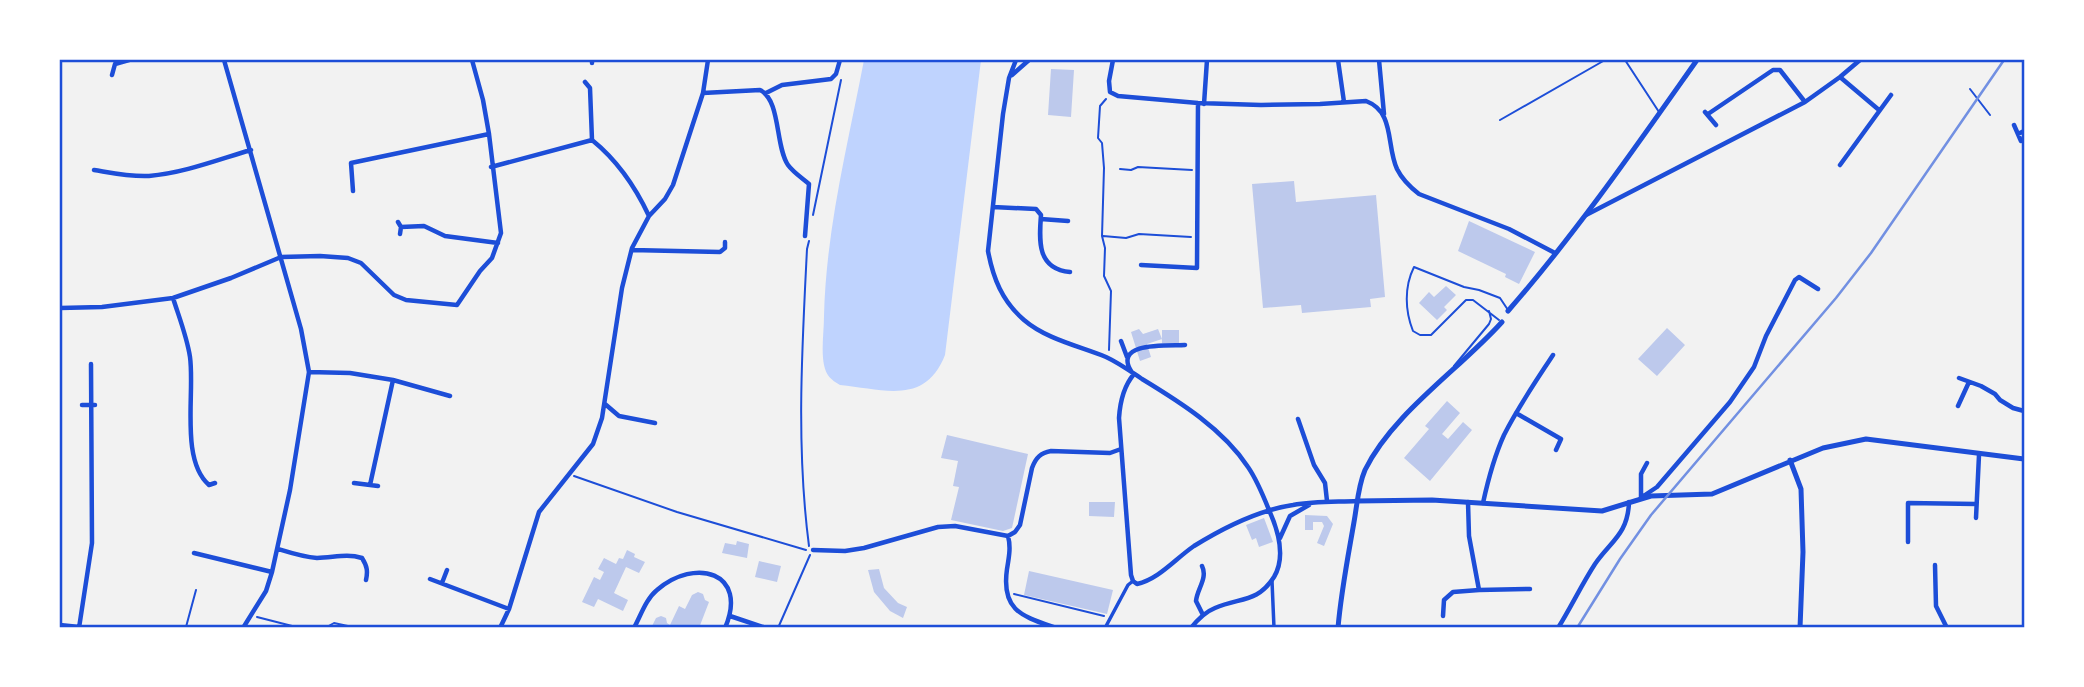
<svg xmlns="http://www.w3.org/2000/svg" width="2084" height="687" viewBox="0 0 2084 687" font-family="'Exo 2',sans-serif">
	<rect width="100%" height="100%" fill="#f2f2f2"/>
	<path fill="#bfd3fe" d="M864,60H981L945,355C925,406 883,389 840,385C831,380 826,375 824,365C821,350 824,331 824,316C826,229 848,144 864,60Z"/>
	<path fill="#bdc9ec" d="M1051,69L1074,70L1071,117L1048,115Z
		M1294,181L1296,202L1376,195L1385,297L1370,299L1371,307L1302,313L1301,305L1263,308L1252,184Z
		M1469,221L1535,252L1519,284L1505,277L1506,274L1458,251Z
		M1446,286L1456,295L1444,307L1447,310L1437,320L1419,303L1429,292L1434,297Z
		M1667,328L1685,345L1657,376L1638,359Z
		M1139,329L1143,334L1158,329L1162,339L1147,344L1151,357L1140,361L1131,332Z
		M1162,330H1179V343H1162Z
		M1447,401L1460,413L1442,434L1448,439L1463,422L1472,430L1430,481L1404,458L1429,429L1425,426Z
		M947,435L1028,454L1012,528L1003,531L951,520L959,487L953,486L958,461L941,458Z
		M1089,502H1115L1114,517L1089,516Z
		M1305,515L1327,516L1333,524L1324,546L1317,543L1324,526L1322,522H1313V530H1305Z
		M1264,518L1273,542L1259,547L1256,538L1252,540L1246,525Z
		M737,541L749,544L747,558L722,553L725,543L736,545Z
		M627,550L635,554L634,557L645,562L639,573L626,567L614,593L628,600L623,611L598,599L594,607L582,602L594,577L600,580L604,572L598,569L604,558L616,564L619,558L623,559Z
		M759,561L781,566L777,582L755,577Z
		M879,569L884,588L898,603L907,607L903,618L890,611L874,592L868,570Z
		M1029,571L1113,590L1107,614L1024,595Z
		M698,592L703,594L705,600L709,602L699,628H651L656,618L661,616L666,618L667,623L670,625L679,606L685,609L692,595Z"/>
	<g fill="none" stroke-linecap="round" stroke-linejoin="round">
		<path stroke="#1d4ed8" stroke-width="2" d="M1970,89L1990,115
			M1106,99L1100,106L1098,138L1102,143L1104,168L1102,236L1105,248L1104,276L1111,291L1109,350
			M1120,169L1131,170L1138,167L1192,170
			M813,215L841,80
			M1103,236L1126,238L1139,234L1191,237
			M809,241L807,249C802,348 796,447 809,546
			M574,476L677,512L806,550
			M1014,594L1104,616
			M257,617L300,628
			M188,628L186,627L196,590
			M325,628L334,623L357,628
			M778,628L810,555"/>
		<path stroke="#1d4ed8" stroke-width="2" d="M1625,60L1659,112
			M1500,120L1605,60
			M1499,320L1473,300H1466L1431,335H1420L1413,331C1405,311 1404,287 1414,267L1464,287L1479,290L1500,298L1508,310
			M1454,366L1489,324L1491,319L1489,311"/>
		<path stroke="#1d4ed8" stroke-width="3.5" d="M1272,581L1274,628
			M1105,628L1128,585L1133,581"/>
		<path stroke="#1d4ed8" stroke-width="4.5" d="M224,60L301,329L309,372L290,490L272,572L266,591L243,628
			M592,60V63
			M1016,60L1009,78L1003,114L988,251C993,278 1002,301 1024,320C1046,339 1079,346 1106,357C1119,363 1130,371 1142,379C1180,402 1223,429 1248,467C1257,480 1263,495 1269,510C1278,530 1286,557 1274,577C1257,603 1241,597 1215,608C1205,612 1198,619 1191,628
			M1113,60L1109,81L1110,92L1118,96L1198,103L1261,105L1320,104L1366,101C1395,112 1386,145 1397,169C1402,179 1410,187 1419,194L1509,229L1555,253
			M1338,60L1344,102
			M1379,60L1384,114
			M112,75L115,64L129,60
			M1012,75L1029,60
			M1840,77L1879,110
			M585,82L590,88L592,140
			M703,93L760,90C781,100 775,146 788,165C793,172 802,178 809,184L805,236
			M766,93L782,85L831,79L836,74L840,60
			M1204,104L1207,60
			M1705,112L1716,125
			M1708,114L1773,70H1780L1805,102
			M2014,125L2021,141
			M2018,134L2024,131
			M1840,165L1891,95
			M491,167L592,140C618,161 635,186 649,216
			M94,170C112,173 130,177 149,176C184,173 217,160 251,150
			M353,191L351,163L489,134
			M993,207L1036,209L1041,215C1039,241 1037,269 1070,272
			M1586,215L1805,102L1840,77L1860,60
			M1041,219L1068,221
			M398,222L401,227L400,234
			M401,227L424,226L445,236L498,243
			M632,250L720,252L725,248V242
			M1141,265L1197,268L1198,103
			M173,298C179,317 187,337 190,357C195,393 180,460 209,485L215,483
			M60,308L102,307L173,298L231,278L281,257L320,256L348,258L361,263L394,295L406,300L457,305L480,271L492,258L501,233L489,134L483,100L472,60
			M1121,341L1127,357
			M1131,371C1113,341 1169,346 1185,345
			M309,372L350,373L393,380L450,396
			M1134,374C1123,387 1120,402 1119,418L1131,575L1133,581L1137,584C1159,579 1175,559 1194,546C1223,528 1259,510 1293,505C1314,501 1336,502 1357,501
			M1959,378L1981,386L1995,394L2000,400L2013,408L2024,411
			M605,404L619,416L655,423
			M82,405H95
			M1958,406L1969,382
			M1516,413L1561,439L1556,450
			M1298,419L1314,465L1325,483L1327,501
			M354,483L378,486
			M370,485L393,380
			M1642,497L1657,487L1730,402L1754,367L1766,336L1795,280L1799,277L1818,289
			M1641,498V474L1647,463
			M1468,502L1469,536L1479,590L1530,589
			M1483,503C1488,480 1494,457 1504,435C1518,407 1536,381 1553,355
			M1976,518L1979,455
			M1008,536C1011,547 1009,557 1007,569C1001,611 1022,616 1056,628
			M1280,538L1290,516L1309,505
			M1908,542V503L1976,504
			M278,549C291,553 303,557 317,558C333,558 346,553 362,558C367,566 368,571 366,580
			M813,550L845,551L864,548L938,527L955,526L1008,536L1015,532L1020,525L1032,468C1036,457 1041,453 1051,451L1110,453L1121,449
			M194,553L272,572
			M1935,565L1936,606L1947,628
			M1202,566C1208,578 1197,589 1196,601L1203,615
			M430,579L509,609
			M442,583L447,570
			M730,616L766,628
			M1443,616L1444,600L1453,592L1479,590
			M60,625L79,627
			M79,628L92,543L91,364
			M500,628L509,609L539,512L593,444L602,418L622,288L632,248L649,216L665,199L673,185L703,93L708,60
			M634,628C641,615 646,599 657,590C695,557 749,572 725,628
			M1558,628C1571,607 1582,584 1595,564C1611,541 1628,534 1629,502"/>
		<path stroke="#1d4ed8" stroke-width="5" d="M1508,311C1577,232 1637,145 1697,60
			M1790,460L1801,489L1803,552L1800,628
			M1357,501L1432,500L1602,511L1651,496L1712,494L1823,448L1866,439L2024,459
			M1338,628C1341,592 1348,557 1354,522C1357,506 1358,486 1365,470C1393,413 1460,369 1502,322"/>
		<path stroke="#7290e2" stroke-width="2.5" d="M1577,628L1620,559L1651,515L1836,298L1871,253L2004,60"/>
	</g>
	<rect width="2084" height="687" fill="none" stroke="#ffffff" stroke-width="122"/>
	<rect x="61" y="61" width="1962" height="565" fill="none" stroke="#1d4ed8" stroke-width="2.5"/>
</svg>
